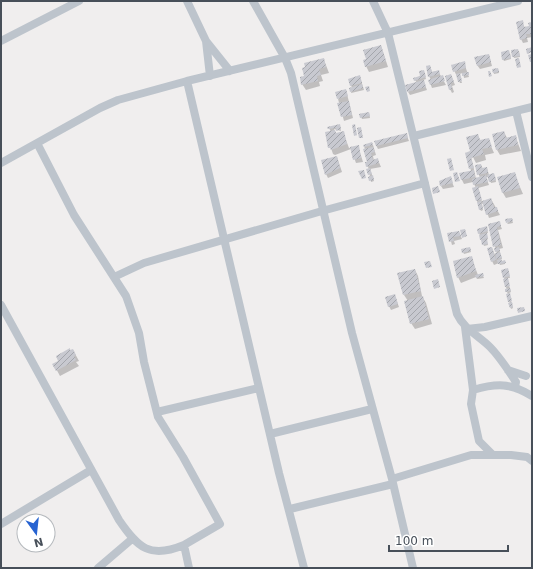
<svg xmlns="http://www.w3.org/2000/svg" width="533" height="569" viewBox="0 0 533 569" font-family="'DejaVu Sans',sans-serif">
	<defs>
		<pattern id="building-hatch" width="6" height="6" patternUnits="userSpaceOnUse"><rect width="6" height="6" fill="#c8c9d0"/><path d="M-1 1l2-2M0 6l6-6M5 7l2-2" fill="none" stroke="#a4a6ac"/></pattern>
	</defs>
	<rect width="100%" height="100%" fill="#f0eeee"/>
	<path fill="#0003" d="M522,22L525,28L530,26L532,23V37L527,38L528,42L523,43L521,39Z
		M381,46L388,67L369,72L366,66L367,60Z
		M512,51H519L520,57L514,58Z
		M510,53L511,59L504,61L503,59Z
		M489,55L492,66L480,69L477,65Z
		M324,60L329,73L321,75L323,81L319,82L320,86L306,90L302,84L305,77Z
		M464,63L469,77L464,78L463,73L459,74L462,83H460L452,66Z
		M430,66L432,72L438,71L446,85L432,88L429,80H431L429,76Z
		M498,69L499,73L494,74L493,70Z
		M424,72L426,79L423,80L427,90L410,95L408,92L417,83L415,80Z
		M451,75L455,85L452,86L454,92L452,93L450,89Z
		M360,77L364,90L351,93L352,88L349,80Z
		M346,90L353,118L344,121L338,99Z
		M369,113L370,118L362,119L360,114Z
		M340,127L341,131L334,129L336,134L343,132L349,148L358,146L363,162L356,163L351,149L335,155L333,154L326,133L331,132L329,128Z
		M504,132L507,138L515,136L521,151L500,155L497,150Z
		M406,134L409,141L378,149L376,145Z
		M477,135L481,141L488,139L494,153L485,155L486,160L476,163L473,157Z
		M364,145H373L376,155L373,156L374,161L378,160L381,167L370,169L374,181L371,182Z
		M467,153L471,156L476,179L480,178L476,166L481,165L483,169L487,168L489,175L495,176L496,182L491,183L489,177H486L489,185L478,188L482,202L491,199L500,215L489,218L484,203L482,204L483,210L481,211L477,201L476,188L473,182L464,184L462,180L461,174L471,171Z
		M337,157L342,172L328,178L326,174Z
		M514,173L523,194L506,198L503,193Z
		M450,177L454,187L443,189L441,186L448,180L447,178Z
		M512,220L513,223L508,224L507,223Z
		M499,222L502,229L498,230L503,248L499,249L502,259L497,261H505V264L500,265L499,263L494,265L492,261V248L495,255L497,254L489,225Z
		M487,229L488,233H486L488,239L486,240L488,245L484,246L478,230Z
		M459,232L462,239L454,241L455,244L452,245L449,234Z
		M470,248L471,252L464,254L462,250Z
		M471,257L478,275L483,276L484,278L477,279L476,277L461,283L458,277Z
		M415,270L418,276L422,296L426,303L432,324L415,329L411,323L408,301L404,295Z
		M508,271L510,278H507L511,292L509,293L513,308L511,309L504,278Z
		M396,299L399,307L391,310L389,306Z
		M73,350L79,361L76,362L79,366L60,376L54,365Z"/>
	<path fill="url(#building-hatch)" d="M523,20L524,27L529,26L528,23L532,22V34H526L527,38L520,40L516,22Z
		M381,45L386,61L365,67L363,60L366,59L363,50Z
		M532,47V52L527,54L526,49Z
		M518,49L520,56L512,57L511,50Z
		M509,50L511,58L502,60L501,52Z
		M489,54L491,62L477,66L474,57Z
		M532,54V62H530L528,55Z
		M324,58L326,67L319,69L321,75L317,76L318,81L301,85L300,77L304,76L302,68L305,67L304,63Z
		M519,58L521,67L517,68L515,59Z
		M465,61L466,68L453,72L451,65Z
		M430,65L432,72L439,70L440,74L428,77L426,66Z
		M498,68L499,72L493,73L492,69Z
		M424,70L426,77L414,81L413,78L420,76L419,71Z
		M488,71H490L492,76L489,77Z
		M469,72V75L462,76V73Z
		M460,73L462,81L458,82L456,74Z
		M451,74L454,82L451,83L452,89L449,90L445,76Z
		M360,75L362,83L350,86L348,79Z
		M443,75L445,81L430,85L428,80Z
		M424,80L426,87L407,92L405,85Z
		M362,84L363,88L350,92L349,88Z
		M369,86L370,91L367,92L365,87Z
		M346,89L348,96L337,99L335,92Z
		M349,101L352,115L341,117L337,103Z
		M369,112L370,116L360,118L359,114Z
		M340,124L341,129L336,131V128L328,129L327,127Z
		M355,124L357,135L354,136L352,125Z
		M361,127L363,138H359L357,128Z
		M335,130L336,133L344,131L347,144L331,150L330,148H328L325,132Z
		M504,131L506,138L516,135L518,145L496,150L492,134Z
		M407,133L408,138L376,146L374,141Z
		M478,134L480,140L489,138L492,147L482,149L484,154L471,158L474,168L469,169L465,153L470,151L466,137Z
		M372,142L373,145L364,147L363,145Z
		M359,145L361,158L353,160L350,147Z
		M373,147L375,152L371,153L373,160L378,158L379,163L366,167L365,162H367L363,149Z
		M337,156L340,168L325,175L321,160Z
		M451,158L454,170L450,171L447,159Z
		M481,164L482,168L487,167L488,173L477,175L475,165Z
		M370,168L372,174L368,175L366,169Z
		M364,170L366,178L362,179L358,171Z
		M474,170L475,177L461,180L459,173Z
		M457,172L460,181L455,182L453,173Z
		M515,172L520,188L502,193L497,177Z
		M494,173L496,180L489,182L487,175Z
		M373,175L374,180L369,181L368,177Z
		M486,175L488,182L473,185L472,179Z
		M451,176L453,183L440,186L439,181Z
		M438,186L440,192L433,194L432,188Z
		M478,186L482,200L476,201L472,188Z
		M491,198L494,207H497L498,211L486,215L482,201Z
		M481,201L483,209L479,210L477,202Z
		M512,218L513,221L506,223L505,219Z
		M500,221L501,226L497,227L501,245L493,247L488,224Z
		M487,226L488,231L478,234L477,229Z
		M465,229L467,236L462,238L460,230Z
		M459,231L461,236L453,237L454,241L449,242L447,233Z
		M487,233L488,238L480,240L479,235Z
		M487,239L488,244L482,245L481,240Z
		M470,247L471,251L462,253L461,249Z
		M492,247L496,260L491,262L487,248Z
		M499,247L500,251L495,252L494,248Z
		M500,252L502,258L496,259L495,253Z
		M472,256L476,271L457,278L453,261Z
		M501,259L502,261L505,260L506,263L498,264L497,260Z
		M430,261L432,267L426,268L424,262Z
		M508,268L510,276L503,278L501,270Z
		M415,269L421,291L403,295L397,273Z
		M483,273L484,276L476,278L475,275Z
		M508,278L510,286L505,287L503,279Z
		M438,279L440,287L434,289L432,281Z
		M510,288L511,291L505,292V289Z
		M510,293L512,301L508,302L506,294Z
		M395,294L398,304L388,307L385,297Z
		M423,296L429,319L410,324L404,301Z
		M512,302L513,307L510,308L508,303Z
		M524,307L525,311L518,313L517,308Z
		M70,348V350L73,349L76,355L74,356L76,360L56,371L52,364L58,361L56,356Z"/>
	<g fill="none" stroke-linecap="round" stroke-linejoin="round">
		<path stroke="#bdc4cc" stroke-width="8" d="M187,1L206,41L230,71
			M253,1L285,58L291,73L352,333L392,479L413,568
			M373,1L388,33L457,314C464,329 479,336 490,347C500,357 508,370 516,382L515,387
			M1,41L79,1
			M206,41L210,76
			M187,81L279,473L304,568
			M516,111L532,177
			M414,136L532,107
			M37,143L74,215L126,296L139,333L144,362L158,417L183,457L220,524L184,545L189,568
			M1,163L100,108L118,100L187,81L518,1
			M114,277L144,263L322,211L425,183
			M1,305L119,520C138,548 150,559 184,545
			M465,327L473,390
			M467,329L485,327L532,316
			M508,370L526,376
			M157,412L259,388
			M270,434L372,409
			M492,454L479,441L471,404L473,390C497,383 511,383 532,396
			M392,479L471,455H511L527,457L532,461
			M290,509L393,484
			M1,524L91,470
			M98,568L132,539"/>
	</g>
	<rect width="533" height="569" fill="none" stroke="#474f59" stroke-width="4"/>
	<g transform="translate(36 533) rotate(165)"><circle r="19" fill="#ffffff" stroke="#b5b9bd"/>
	<path d="M0-3L7 15L0 10L-7 15Z" fill="#2763d1"/>
	<text y="-6" font-size="11" font-weight="bold" text-anchor="middle" fill="#474f59">N</text>
	</g>
	<path d="M389 545v6h119v-6" fill="none" stroke="#474f59" stroke-width="2"/>
	<text x="395" y="545" font-size="12" fill="#474f59" stroke="#ffffff" stroke-width="3" paint-order="stroke">100 m</text>
</svg>
